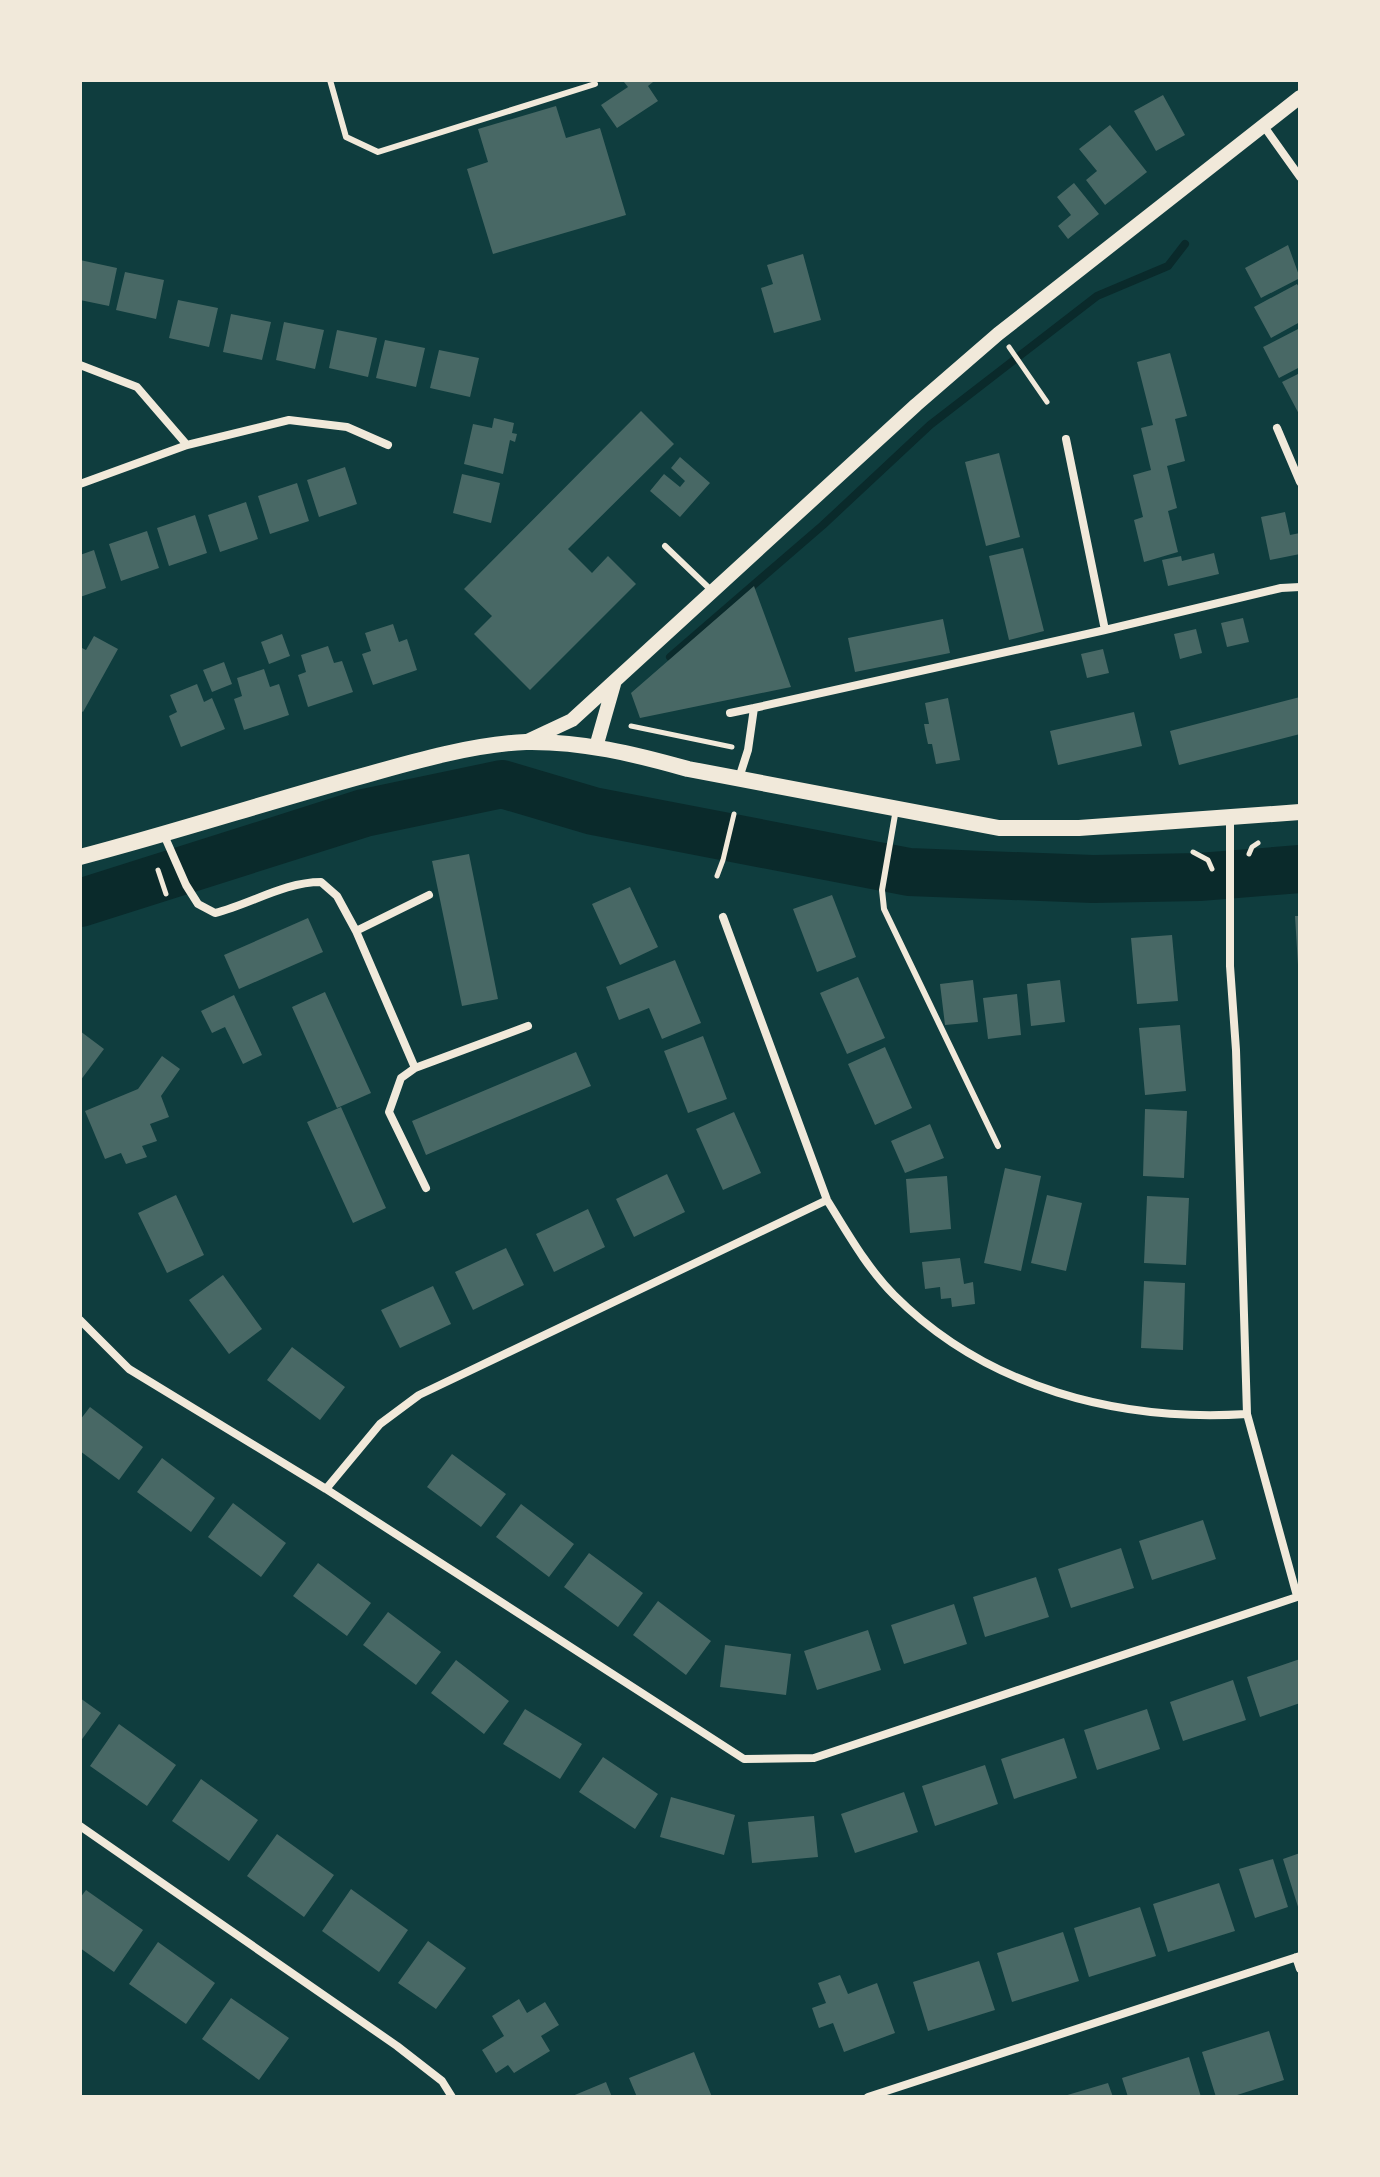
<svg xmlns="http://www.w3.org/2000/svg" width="1380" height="2177" viewBox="0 0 1380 2177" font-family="'Alegreya Sans',sans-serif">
	<rect width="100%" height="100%" fill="#0f3d3e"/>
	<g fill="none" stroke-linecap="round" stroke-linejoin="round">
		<path stroke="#0a2a2b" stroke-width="8" d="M670,657L823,525L930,425L1097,296L1168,266L1185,244"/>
		<path stroke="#0a2a2b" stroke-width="48" d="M80,903L364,813L502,784L593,811L909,872L1093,879L1199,877L1300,869"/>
	</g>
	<path fill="#486865" d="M626,80H652L653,82L648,86L658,101L617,128L601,105L628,87L624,82Z
		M1163,95L1185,135L1156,151L1134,111Z
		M556,106L566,138L600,128L626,215L493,254L467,169L488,162L478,129Z
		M1110,125L1147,172L1105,205L1086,180L1097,171L1079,149Z
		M1074,183L1099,214L1068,239L1058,226L1071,215L1057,197Z
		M1288,245L1300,278L1261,298L1245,268Z
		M803,254L821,320L774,333L761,288L773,284L767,265Z
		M80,260L117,268L109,306L80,300Z
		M125,272L164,280L156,319L116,310Z
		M1297,284L1300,289V322L1271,338L1254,307Z
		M178,300L218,308L209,347L169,338Z
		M231,314L271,322L262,360L223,352Z
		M284,322L324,330L315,369L276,360Z
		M1300,328V367L1279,378L1263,347Z
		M337,330L377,338L368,377L329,368Z
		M385,340L425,348L416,387L376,378Z
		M439,350L479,358L470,397L430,388Z
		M1170,353L1187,416L1175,419L1185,461L1167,466L1177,508L1168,511L1178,552L1144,562L1134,520L1143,517L1133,475L1151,470L1141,428L1153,425L1137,362Z
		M1300,373V416L1282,382Z
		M641,411L674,444L568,549L592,573L608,556L636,584L530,690L474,634L492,616L464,589Z
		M494,418L514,423L512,433L517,434L515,442L510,440L503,474L464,464L473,424L492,428Z
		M999,453L1020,537L986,546L965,462Z
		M680,457L710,483L680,517L650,491L664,474L680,487L685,481L671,468Z
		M345,467L357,504L319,517L307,480Z
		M462,474L500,483L491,523L453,513Z
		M297,483L309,521L270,534L258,496Z
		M246,502L258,539L220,552L208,515Z
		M1285,512L1290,535L1300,533V554L1270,560L1261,517Z
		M195,515L207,553L169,566L157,528Z
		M147,531L159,568L121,581L109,544Z
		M1023,548L1044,631L1009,640L989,556Z
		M94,550L106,588L80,597V555Z
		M1214,553L1219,574L1168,586L1162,560L1181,556L1182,561Z
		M754,586L791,687L640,718L631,693Z
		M1243,618L1249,642L1227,647L1221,623Z
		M943,619L950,653L855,672L848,638Z
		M393,624L399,642L407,639L417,670L373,685L362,654L371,651L365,633Z
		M1196,629L1202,653L1180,659L1174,634Z
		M282,634L290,656L269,664L261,642Z
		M94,636L118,649L83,712L80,710V647L86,650Z
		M328,646L334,663L342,661L353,692L308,707L298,675L306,672L301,655Z
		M1103,649L1109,673L1087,678L1081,654Z
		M224,662L232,684L212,692L203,670Z
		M264,669L270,687L279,684L289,715L244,730L234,699L242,696L237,678Z
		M197,684L204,702L212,698L225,729L181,747L169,716L177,712L170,695Z
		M1300,697V734L1179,765L1170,731Z
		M948,698L960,760L936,764L932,744H928L926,735L924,724H929L925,703Z
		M1134,712L1142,746L1058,765L1050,731Z
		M469,854L498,999L462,1006L432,861Z
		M630,887L658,947L620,965L592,904Z
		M832,895L856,957L817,972L793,909Z
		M1295,916H1300V965H1298Z
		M308,918L323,952L239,989L224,955Z
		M1172,935L1178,1001L1137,1004L1131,938Z
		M675,960L701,1023L662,1039L649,1008L619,1020L606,987Z
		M858,977L885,1038L847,1054L820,993Z
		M973,980L978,1022L945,1025L940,984Z
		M1060,980L1065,1022L1031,1026L1027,984Z
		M325,992L371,1093L337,1108L292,1007Z
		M1017,994L1021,1035L988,1039L983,998Z
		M234,995L262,1055L243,1064L225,1027L212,1033L201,1011Z
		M1180,1025L1186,1091L1145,1095L1139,1028Z
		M80,1031L104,1049L80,1081Z
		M703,1036L727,1099L688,1113L664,1051Z
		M885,1047L912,1108L875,1125L848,1064Z
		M576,1052L591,1086L426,1155L412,1121Z
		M162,1056L180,1069L161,1096L169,1117L150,1124L157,1141L142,1146L147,1157L126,1164L121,1153L105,1159L85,1111L138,1089Z
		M341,1107L386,1208L353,1223L307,1122Z
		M1145,1109L1187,1111L1184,1178L1143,1176Z
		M734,1112L761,1173L723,1190L696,1129Z
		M930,1124L944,1158L905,1173L891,1141Z
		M1005,1168L1041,1176L1021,1271L984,1263Z
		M667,1174L685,1212L634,1237L616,1199Z
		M947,1176L951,1229L910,1233L906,1179Z
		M176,1195L204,1255L167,1273L138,1213Z
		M1047,1195L1082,1203L1066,1271L1031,1263Z
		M1147,1196L1189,1198L1186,1265L1144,1263Z
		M588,1209L605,1247L554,1272L536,1234Z
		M506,1248L524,1285L473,1310L455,1272Z
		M960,1258L964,1284L973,1282L975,1304L952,1307L951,1298L941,1299L940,1287L925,1289L922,1262Z
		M223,1275L262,1329L229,1354L189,1300Z
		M1144,1281L1185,1283L1183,1350L1141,1348Z
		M433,1286L451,1324L400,1348L381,1310Z
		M292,1347L345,1387L320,1420L267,1380Z
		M90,1407L143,1447L119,1480L80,1451V1420Z
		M452,1454L506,1494L481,1527L427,1487Z
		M162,1458L215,1498L191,1532L137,1492Z
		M233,1503L286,1543L261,1577L208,1537Z
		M521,1504L574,1544L549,1577L496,1537Z
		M1203,1520L1216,1559L1152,1580L1139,1541Z
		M1121,1548L1134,1588L1071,1608L1058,1569Z
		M589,1553L643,1593L618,1627L564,1587Z
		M318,1563L371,1603L347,1636L293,1596Z
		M1036,1577L1049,1617L985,1637L973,1597Z
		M658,1601L711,1641L686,1675L633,1635Z
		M954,1604L967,1644L904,1664L891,1625Z
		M388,1612L441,1652L416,1685L363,1645Z
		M868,1630L881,1670L817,1690L804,1651Z
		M725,1645L791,1654L786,1695L720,1687Z
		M1300,1659V1703L1260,1717L1247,1677Z
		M456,1660L509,1701L484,1734L431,1693Z
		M1233,1680L1246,1720L1183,1741L1170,1702Z
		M80,1698L101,1713L80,1742Z
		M525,1709L582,1744L560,1779L503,1744Z
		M1147,1709L1160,1749L1097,1770L1084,1730Z
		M119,1724L176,1765L147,1806L90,1766Z
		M1064,1738L1077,1778L1014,1799L1001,1759Z
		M603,1757L658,1794L635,1829L579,1792Z
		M985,1765L998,1804L935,1826L922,1786Z
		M201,1779L258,1820L229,1861L172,1821Z
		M904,1792L918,1832L855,1853L841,1814Z
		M671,1797L735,1815L724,1855L660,1837Z
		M814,1816L818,1857L752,1863L748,1822Z
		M277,1834L334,1875L304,1917L247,1876Z
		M1300,1853V1910H1299L1283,1859Z
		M1273,1859L1288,1907L1255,1918L1239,1869Z
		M1219,1883L1235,1931L1168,1952L1153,1904Z
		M351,1889L408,1930L379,1972L322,1931Z
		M86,1890L143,1930L114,1972L80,1948V1898Z
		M1140,1907L1156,1956L1089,1977L1074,1928Z
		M1063,1932L1079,1981L1012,2002L997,1953Z
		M428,1941L466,1968L436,2009L398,1983Z
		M158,1942L215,1983L186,2024L129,1984Z
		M979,1961L995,2010L928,2031L913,1982Z
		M840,1975L848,1994L877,1983L895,2033L844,2052L833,2023L819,2028L812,2008L826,2003L818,1983Z
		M231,1998L289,2038L259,2080L202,2039Z
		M519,1999L527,2013L545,2002L559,2025L541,2036L550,2051L514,2073L508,2065L496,2073L482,2050L504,2036L492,2016Z
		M1269,2031L1284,2080L1231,2097H1216L1202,2052Z
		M694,2052L712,2097H637L629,2078Z
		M1189,2057L1201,2097H1128L1122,2078Z
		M606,2082L612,2097H570Z
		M1108,2083L1113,2097H1064V2096Z"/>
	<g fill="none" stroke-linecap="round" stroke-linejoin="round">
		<path stroke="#f1e9da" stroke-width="5" d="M1009,347L1047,402
			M631,726L732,747
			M1193,852L1208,860L1212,869
			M1249,854L1252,847L1258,843
			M158,870L166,894
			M717,876L723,860L734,814"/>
		<path stroke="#f1e9da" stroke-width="6" d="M330,80L346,137L378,152L595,84
			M665,546L712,591
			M896,809L882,890L884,909L998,1146"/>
		<path stroke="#f1e9da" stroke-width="8" d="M1263,125L1300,177
			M80,365L137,387L187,445
			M1277,428L1300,482
			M1066,439L1105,630
			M80,484L187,445L289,420L347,427L388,445
			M730,713L754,708
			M739,778L748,750L754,708L1105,630L1281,588L1300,587
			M1230,819V966L1236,1050L1247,1414L1297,1596
			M164,835L186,885L198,904L215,913C251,904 284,882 321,882L337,896L356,931L415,1068L401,1078L389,1112L426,1188
			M723,917L827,1200C847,1232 867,1268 894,1295C987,1388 1118,1422 1247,1414
			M356,931L429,895
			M415,1068L528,1026
			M80,1320L129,1369L326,1489L744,1759L814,1758L1300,1596
			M326,1489L380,1424L419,1395L827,1200
			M80,1826L397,2046L442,2081L452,2097
			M1296,1957L1300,1969
			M868,2097L1300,1956"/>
		<path stroke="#f1e9da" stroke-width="14" d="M525,742L572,720L916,405L998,334L1300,97
			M596,747L614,684"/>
		<path stroke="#f1e9da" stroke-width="16" d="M80,857C176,832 270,801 366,775C415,761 475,744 526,742C581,741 635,754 688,769L999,828H1079L1300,812"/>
	</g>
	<rect width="1380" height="2177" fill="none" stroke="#f1e9da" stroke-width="164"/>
</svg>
